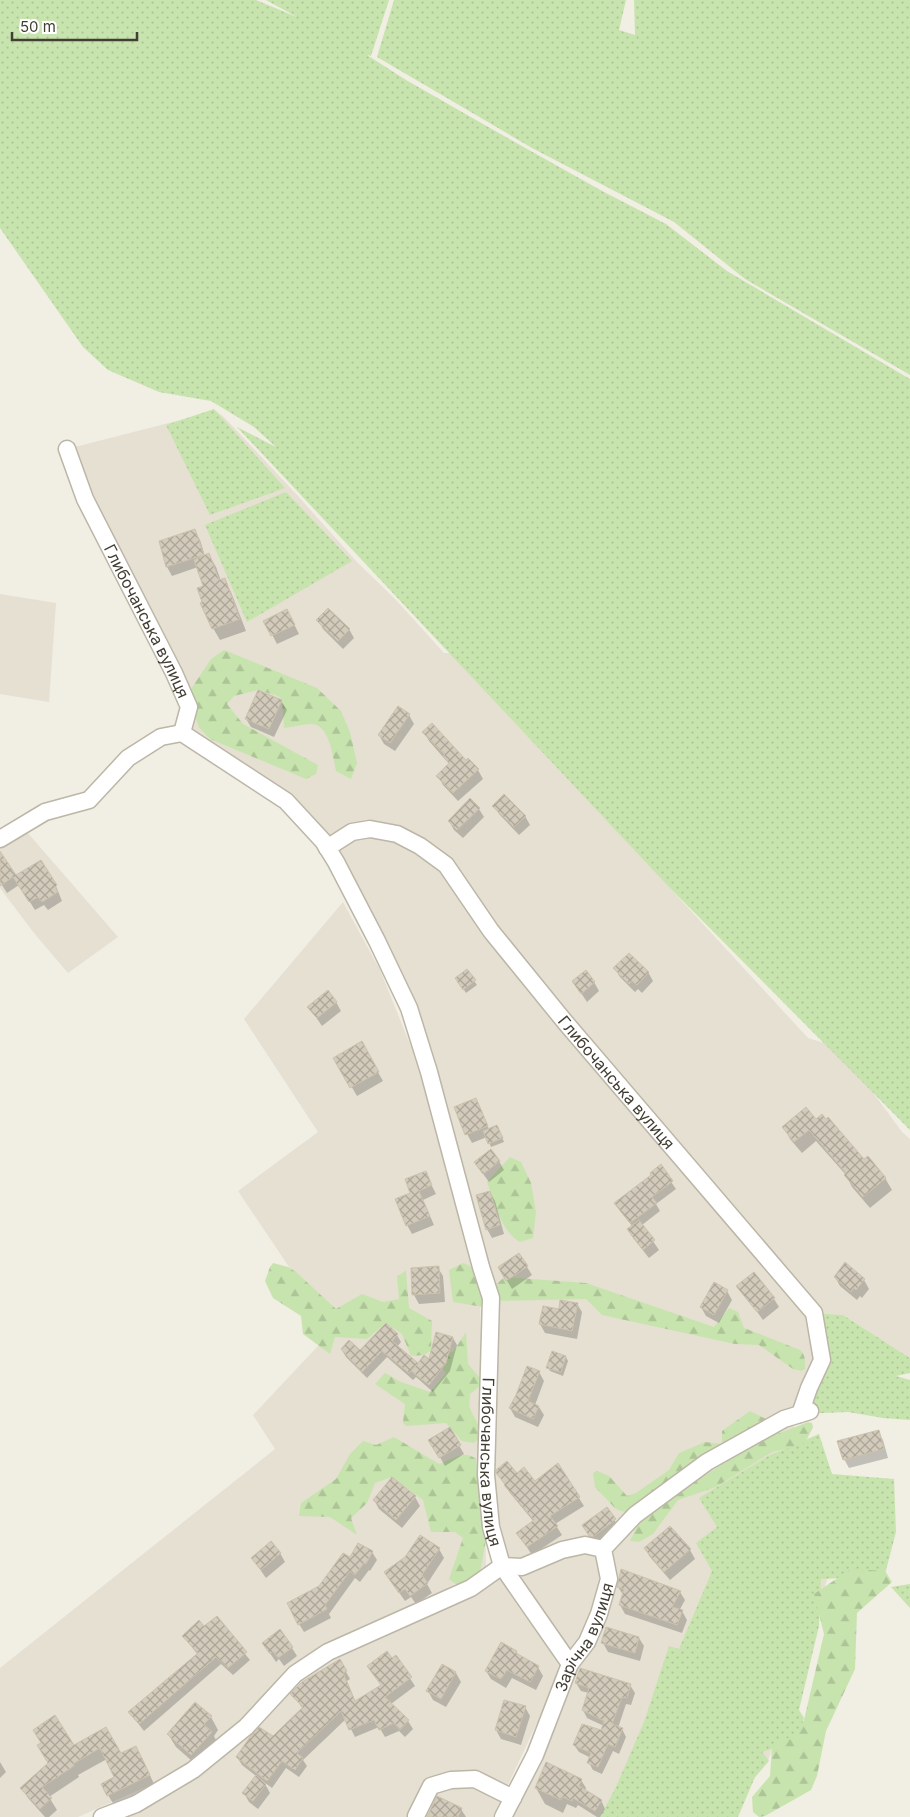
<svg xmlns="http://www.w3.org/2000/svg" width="910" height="1817" viewBox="0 0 910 1817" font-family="Inter,sans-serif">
	<defs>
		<pattern id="grass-dots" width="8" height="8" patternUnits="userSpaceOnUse" patternTransform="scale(1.25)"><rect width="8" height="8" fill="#c8e4ae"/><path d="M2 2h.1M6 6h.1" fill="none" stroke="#adc596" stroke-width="1.8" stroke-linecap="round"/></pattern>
		<pattern id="forest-firs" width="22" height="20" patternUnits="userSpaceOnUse" patternTransform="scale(1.25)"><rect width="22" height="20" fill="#c8e4ae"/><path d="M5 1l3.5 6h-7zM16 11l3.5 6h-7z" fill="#adc596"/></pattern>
		<pattern id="building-cross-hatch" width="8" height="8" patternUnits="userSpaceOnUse" patternTransform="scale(1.25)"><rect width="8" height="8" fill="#d2caba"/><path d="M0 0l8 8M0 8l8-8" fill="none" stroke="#aca598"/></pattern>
	</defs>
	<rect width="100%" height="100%" fill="#f1eee4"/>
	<path fill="#e5e0d2" d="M216,411L224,417L298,496L357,562L396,600L444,653H455L574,777L669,887L808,1038L840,1048L902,1132L910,1139V1358L843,1315L814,1313L446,865L370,829L327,848L286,801L182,733L189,706L67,449Z
		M0,594L56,603L49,702L0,694Z
		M27,832L118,937L68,973L34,933L0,888V847Z
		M388,836L434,862L812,1317L818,1359L797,1412L701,1471L603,1544L594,1624L568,1662L517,1575L505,1551L490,1465V1315L414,1031L330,854L349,837Z
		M343,902L380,970L416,1059L480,1296L486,1566L415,1607L318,1655L189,1768L78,1817H0V1668L275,1449L253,1415L332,1331L238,1191L318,1132L244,1019Z
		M791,1423L828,1468L830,1571L768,1761L724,1817H501L598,1620L610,1545L660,1505L727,1457Z
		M498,1568L559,1666L549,1697L493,1817H99L190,1776L320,1661Z"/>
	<path fill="url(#grass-dots)" d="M0,0H256L297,17L266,0H389L371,56L367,55L406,80L497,132L604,192L666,224L727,271L910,379V1130L669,887L237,427L276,447L254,427L211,401L159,392L108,370L83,347L0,228Z
		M394,0H626L619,30L635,35L634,0H910V375L745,279L674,222L532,148L377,57Z
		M214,409L285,488L210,515L166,425Z
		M286,492L352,561L247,622L205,525Z
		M814,1313L843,1315L910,1358V1373L896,1376L910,1380V1420L883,1418L848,1412L800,1414L822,1360Z
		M819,1434L832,1474L894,1479L896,1532L885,1574L867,1577L821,1579L819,1626L799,1710L804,1718L798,1740L762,1752L769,1761L755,1777L738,1817H600L616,1787L644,1722L669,1646L679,1649L712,1571L696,1543L717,1527L699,1498L768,1456Z
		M910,1584V1608L891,1587Z"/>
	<path fill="url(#forest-firs)" d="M224,650L317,688L341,711L350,732L357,763L351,779L336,771C333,758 330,725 312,724C303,724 293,727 284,728L282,700L278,696L258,690L234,696L227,704L243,724L318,765L316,774L306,779L210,739L199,727L187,695L211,659Z
		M510,1157L521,1162L531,1183L536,1212L533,1238L520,1242C501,1232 494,1201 487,1182Z
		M273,1263L288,1267L296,1272L336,1309L362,1294L383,1302L399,1299L397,1276L406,1271L409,1308L432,1321L431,1351L424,1355L411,1356L402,1334L386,1323L367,1339L335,1337L330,1354L303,1334L301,1316L273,1298L265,1281L270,1267Z
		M463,1263C477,1266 484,1287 491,1298L483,1307L453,1302L449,1270Z
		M504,1277L586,1283L714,1327L729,1308L738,1312L744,1328L800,1350C806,1355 805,1362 805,1369L801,1371L793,1369L759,1345L735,1344L602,1315L586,1299L502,1301L492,1289Z
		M466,1332L468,1364L484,1383L470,1394L469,1407L481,1430L478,1439L474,1443L462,1441L446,1423L406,1426L403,1423L405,1404L375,1384L385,1373L401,1382L430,1392L446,1373L433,1355L453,1352Z
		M750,1411L766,1419L761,1430L635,1515L618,1510L614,1507L595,1487L593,1473L597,1471L609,1476L627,1496L636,1493L669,1470L679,1453L705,1442L722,1444V1431Z
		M808,1422L812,1423L813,1427L807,1439L801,1445L772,1452L716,1487L678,1500L653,1534L639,1542L630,1541L642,1516L678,1489L709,1473L754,1443Z
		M394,1437L439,1464C450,1460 465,1449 476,1459L486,1540L480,1572L464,1587L456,1584L449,1579L463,1538L455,1532H431L423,1500L392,1477L375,1483L367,1503L351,1518L357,1535L330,1517L299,1516L301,1503L336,1479L350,1454L363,1441L376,1445Z
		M851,1569L885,1571L892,1582L857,1613L855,1669L826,1731L817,1776L811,1790L765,1816L759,1817L753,1812L752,1797L770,1776L772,1746L798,1733L804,1720L824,1634L814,1594Z"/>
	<path fill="#0003" d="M195,531L200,540L205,556L209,555L216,567L221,581L224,580L231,592L246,631L220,640L213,628L204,603L205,587L198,567L172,576L167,567L161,542Z
		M292,620L299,634L277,644L265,621Z
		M318,620L349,629L354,638L343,649L323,629Z
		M259,692L281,701L287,710L274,737L251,727L246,719Z
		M409,715L414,724L395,751L384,744L379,735Z
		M424,732L478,770L483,779L458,801L443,785L438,776L450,765L429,741Z
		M494,806L525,816L530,825L519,835L499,814Z
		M479,809L484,817L463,838L454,830L449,821Z
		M0,854L15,877L56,886L62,901L48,910L44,905L35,910L19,885L7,893L0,882Z
		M615,969L648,972L653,981L642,993L638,989L635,992L620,977Z
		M467,971L477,985L466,993L459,982Z
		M594,982L599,991L587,1002L579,990Z
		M336,1002L341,1011L322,1026L309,1007Z
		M361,1043L383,1081L357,1096L335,1058Z
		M476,1099L489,1129L499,1130L504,1142L491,1147L487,1137L472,1143L467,1134Z
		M816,1121L885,1178L892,1190L870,1208L852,1187L846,1175L816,1141L802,1153L790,1139L784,1127Z
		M499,1161L504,1170L489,1182L481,1171Z
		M660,1166L676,1189L656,1204L660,1211L642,1225L659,1250L649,1258L633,1238L628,1230L633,1227L620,1211Z
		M425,1172L436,1194L423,1200L434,1225L412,1234L407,1225L412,1194Z
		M490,1192L495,1201L504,1234L492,1238L487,1229Z
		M519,1254L532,1275L512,1289L504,1276Z
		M845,1264L864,1280L869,1289L862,1298L860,1296L857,1300L840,1286L835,1277Z
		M438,1268L443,1276L445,1302L419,1304L414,1295L412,1269Z
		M738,1286L774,1299L779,1307L763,1320Z
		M727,1291L732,1300L719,1323L706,1316L701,1307Z
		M577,1304L582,1312L577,1339L545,1333L540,1324L560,1310Z
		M397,1335L401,1342L397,1347L418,1364L430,1361L453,1338L457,1345L450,1371L433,1392L416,1377L413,1380L387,1357L367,1378L346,1357L342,1350L360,1352Z
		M566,1357L568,1361L563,1376L550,1371L548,1367Z
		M539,1372L544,1381L535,1405L539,1407L544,1415L538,1427L515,1417L510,1408L517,1396Z
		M449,1428L464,1454L445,1466L430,1440Z
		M878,1431L883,1440L888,1458L849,1468L844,1459Z
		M558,1465L584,1506L555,1524L562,1535L532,1555L523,1541L534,1522L510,1493L497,1473L517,1475L535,1482Z
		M415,1497L420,1506L402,1528L379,1509L374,1500Z
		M607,1508L620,1529L596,1544L588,1534Z
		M670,1527L690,1550L695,1559L670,1580L650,1557L645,1549Z
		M439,1549L444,1558L427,1584L432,1593L416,1604L411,1597L405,1601L391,1581Z
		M372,1552L377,1560L370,1571L369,1570L360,1582L355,1578L329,1614L331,1618L304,1632L299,1624L320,1587L350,1559Z
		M280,1553L285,1562L266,1578L252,1558Z
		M618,1587L680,1592L685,1600L679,1611H682L687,1620L682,1633L625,1614L620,1605L623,1595Z
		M216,1618L250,1660L233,1675L221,1664L144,1731L129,1712L198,1655L184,1637L204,1628Z
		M639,1638L644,1646L640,1661L608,1652L603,1643Z
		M263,1643L292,1648L297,1656L284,1666L279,1659L276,1662Z
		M516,1651L519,1657L538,1667L543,1676L536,1690L512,1678L506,1688L491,1679L486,1671Z
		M396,1657L415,1686L391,1704L408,1721L413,1729L405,1737L399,1731L385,1737L379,1727L355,1737L346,1719L303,1760L307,1766L299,1777L286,1768L272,1788L264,1782L270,1793L258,1809L249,1802L244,1793L256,1776L242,1765L237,1757L273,1738L303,1709L292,1694L340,1661L350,1679L347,1681L356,1703L382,1686L392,1660Z
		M442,1666L456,1673L461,1682L446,1707L433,1700L428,1691Z
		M576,1683L630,1685L635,1693L631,1705L626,1704L618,1728L622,1729L626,1737L619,1754L613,1751L602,1774L593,1770L589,1763L591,1758L579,1752L574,1745L602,1731L604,1726L587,1718L583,1710L589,1693L581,1691Z
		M525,1707L530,1716L521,1745L501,1739L496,1730Z
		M211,1717L218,1730L214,1736L219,1746L200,1768L176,1747L168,1734Z
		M105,1729L121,1755L142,1758L155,1786L114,1805L108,1795L116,1778L107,1759L78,1775L79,1777L49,1797L57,1810L49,1817H45L28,1798L22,1788L74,1747Z
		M0,1762L6,1772L0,1778Z
		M581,1780L586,1788L585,1791L601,1800L605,1809L600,1817H597L578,1805L576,1808L567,1804L563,1813L545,1804L536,1788Z
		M461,1809L466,1817H428Z"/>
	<path fill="url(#building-cross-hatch)" stroke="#ccc2ad" d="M195,529L204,555L166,567L159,541Z
		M209,553L219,580L225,578L240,619L212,629L200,603L202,602L197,588L203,586L194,560Z
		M328,608L350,629L338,641L316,620Z
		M287,609L295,625L271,636L263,621Z
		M258,690L282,700L269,729L245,719Z
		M398,706L410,714L390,743L378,735Z
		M432,723L466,760L468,758L479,769L453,793L436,776L449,763L443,756L445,755L422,732Z
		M504,794L526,816L514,827L492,806Z
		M470,798L480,808L457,830L448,821Z
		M0,851L16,875L41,860L57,885L55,887L58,892L42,902L38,897L29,902L13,877L0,886Z
		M629,953L649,972L637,985L632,981L629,984L613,968Z
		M467,969L476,980L463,990L455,978Z
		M586,970L595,982L581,994L572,981Z
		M328,990L337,1002L317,1018L307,1007Z
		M362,1041L379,1072L350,1088L333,1058Z
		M476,1098L488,1126L465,1135L454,1107Z
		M806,1107L816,1119L822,1114L826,1119L828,1117L864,1159L868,1156L886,1178L863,1197L844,1175L846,1173L809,1130L794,1142L782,1127Z
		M497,1125L503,1138L488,1144L483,1131Z
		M491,1149L500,1161L483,1174L474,1162Z
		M661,1164L673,1181L652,1197L657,1203L630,1223L614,1203L651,1175L650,1173Z
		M426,1171L432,1185L419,1191L430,1216L406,1226L395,1199L410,1193L405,1179Z
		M490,1191L500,1225L486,1230L476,1195Z
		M639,1220L655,1240L643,1250L627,1229Z
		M519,1253L528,1266L506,1281L498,1267Z
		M845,1262L865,1279L856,1290L854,1288L851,1292L834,1277Z
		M439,1266L440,1293L412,1295L411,1268Z
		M754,1272L775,1298L757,1312L736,1286Z
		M714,1282L728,1290L714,1315L700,1307Z
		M560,1300L578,1303L572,1331L539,1324L543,1306L559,1309Z
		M386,1323L398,1334L392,1341L418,1363L424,1355L429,1359L436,1332L453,1337L446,1363L429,1385L411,1371L417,1364L409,1373L382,1351L362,1372L341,1349L349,1340L360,1350Z
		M552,1351L566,1356L561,1372L546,1368Z
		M527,1366L540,1371L528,1401L539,1406L533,1419L509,1408L516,1395Z
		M450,1427L461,1445L439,1458L428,1440Z
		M879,1430L884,1449L843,1460L837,1441Z
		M507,1461L517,1473L524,1467L535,1481L558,1463L580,1497L550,1516L558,1526L527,1547L516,1533L534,1520L504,1485L505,1484L496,1473V1470Z
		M392,1477L416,1496L396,1520L373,1500Z
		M607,1507L616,1519L593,1537L589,1536L582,1525Z
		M670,1526L691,1549L664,1572L644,1548Z
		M420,1535L440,1548L422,1575L428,1583L410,1596L405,1589L399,1593L384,1572L405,1557Z
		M271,1541L281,1553L261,1570L251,1558Z
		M358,1543L373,1551L366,1564L364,1563L355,1575L350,1571L325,1605L327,1609L298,1625L287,1603L319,1586L343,1553L350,1557Z
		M621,1569L681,1591L672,1607L683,1610L677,1625L619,1605L624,1589L617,1587Z
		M217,1616L247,1652L228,1668L216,1657L139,1724L128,1712L198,1653L182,1636L199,1620L204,1626Z
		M606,1627L639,1637L635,1653L601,1643Z
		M280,1629L293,1647L278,1658L273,1651L270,1654L262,1643Z
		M501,1642L517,1651L516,1653L539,1666L530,1682L507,1670L501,1679L485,1671Z
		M387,1651L392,1658L396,1655L412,1677L385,1697L409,1720L400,1730L394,1723L379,1730L374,1720L349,1730L341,1711L297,1753L303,1758L295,1770L282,1761L267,1781L236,1757L250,1737L259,1727L273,1736L303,1707L290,1694L302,1682L340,1659L347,1671L343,1673L355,1701L381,1685L367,1666Z
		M442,1664L456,1672L441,1699L426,1691Z
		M580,1668L631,1684L627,1698L622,1697L612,1724L623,1728L615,1747L608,1744L598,1767L587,1763L591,1753L573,1745L582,1724L601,1730L604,1721L582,1710L589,1688L575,1683Z
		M504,1700L526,1706L516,1737L495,1730Z
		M195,1702L212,1716L204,1724L212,1732L191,1755L167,1734Z
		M55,1715L74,1745L106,1727L121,1753L136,1746L150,1775L107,1796L101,1784L114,1777L100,1748L73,1764L74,1766L42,1787L52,1798L40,1809L20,1788L48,1763L37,1745L41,1743L33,1730Z
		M546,1762L582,1779L579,1786L602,1800L595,1811L573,1798L572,1801L563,1797L561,1800L535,1788Z
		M256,1775L266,1784L253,1801L242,1793Z
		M437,1796L462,1808L458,1817H427Z"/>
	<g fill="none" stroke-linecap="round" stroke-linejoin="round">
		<g stroke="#bcb6a7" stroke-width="19">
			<g id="minor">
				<path id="s1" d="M67,449L85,499L174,673L189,707L182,733L286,801L323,841L336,862L377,941L409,1008L429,1072L481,1267L491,1298L486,1475L491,1527L502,1566L570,1664"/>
				<path d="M0,839L45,812L89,800L128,758L161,737L182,733"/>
				<path id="s2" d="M327,848L352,832L370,829L397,834L420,846L446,865L491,931L565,1022L814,1313L822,1360L809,1388L800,1414"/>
				<path d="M416,1816L431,1786L451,1780L475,1779L513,1798"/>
				<path d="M102,1817L136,1804L193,1770L246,1727L295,1674L328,1652L471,1588L502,1566L522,1567L562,1550L585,1545L603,1549"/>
				<path id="s3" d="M503,1817L535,1755L570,1664L587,1642L599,1614L609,1579L603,1549L635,1515L707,1462L784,1419L810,1411"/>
			</g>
		</g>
		<use href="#minor" stroke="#fff" stroke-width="16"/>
	</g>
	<g text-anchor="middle" stroke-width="5" stroke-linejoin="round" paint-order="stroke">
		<g font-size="16" fill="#423e34" stroke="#fff">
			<text dy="6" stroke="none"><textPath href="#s1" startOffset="190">Глибочанська вулиця</textPath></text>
			<text dy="6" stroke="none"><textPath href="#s2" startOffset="410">Глибочанська вулиця</textPath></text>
			<text dy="6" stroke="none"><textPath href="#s1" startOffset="1145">Глибочанська вулиця</textPath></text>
			<text dy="6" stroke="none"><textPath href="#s3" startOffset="198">Зарічна вулиця</textPath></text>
		</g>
	</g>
	<path d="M12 32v8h125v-8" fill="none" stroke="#423e34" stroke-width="2.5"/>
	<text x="20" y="32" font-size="15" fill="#423e34" stroke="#ffffff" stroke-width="4" paint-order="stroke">50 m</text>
</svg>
